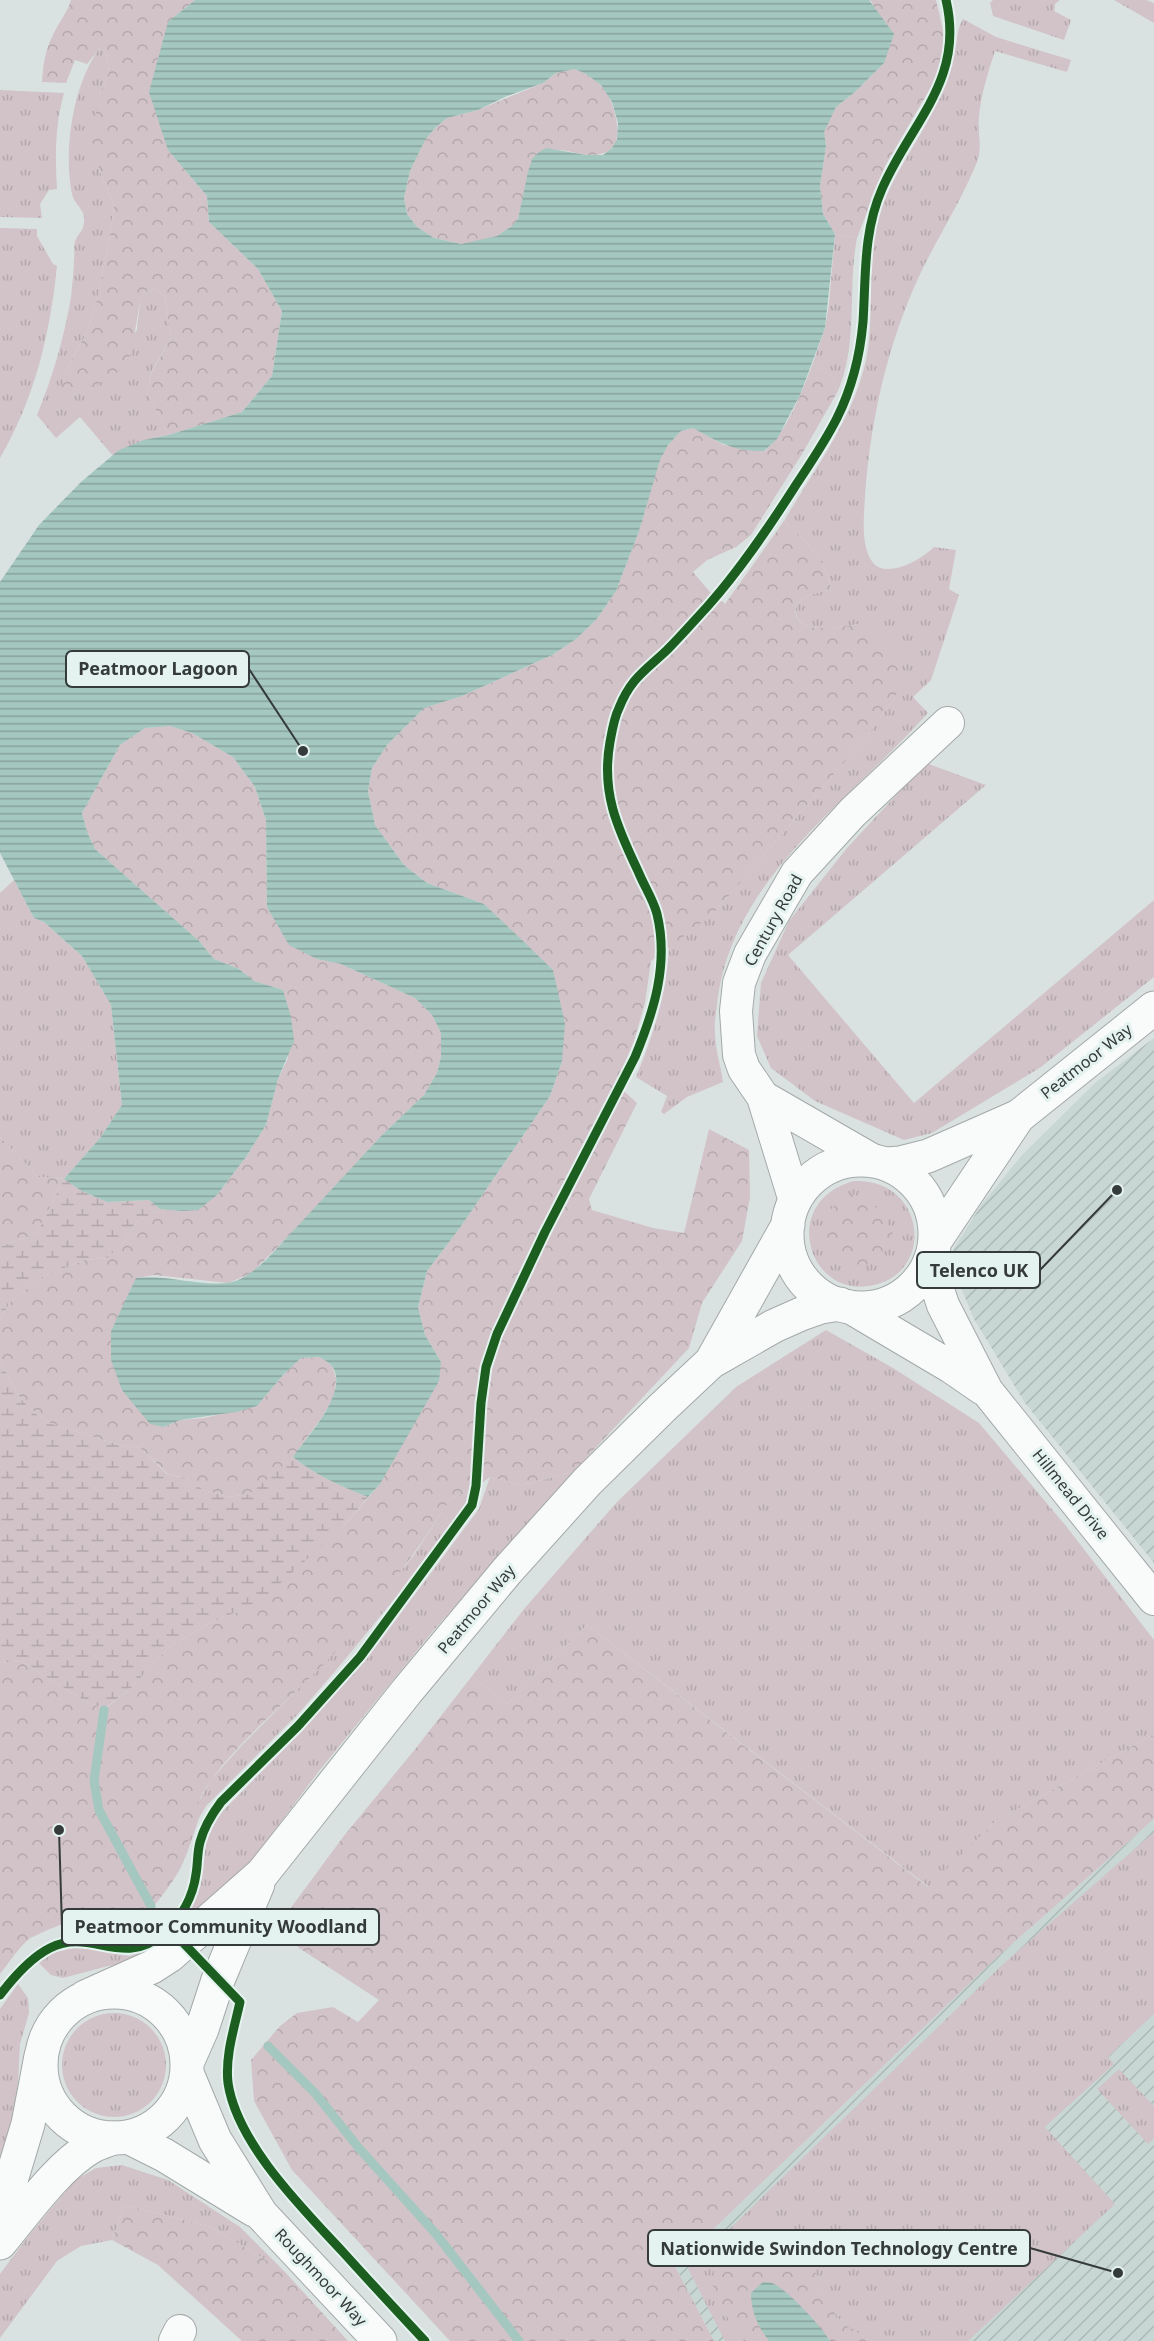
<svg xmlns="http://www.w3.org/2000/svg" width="1154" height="2341" viewBox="0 0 1154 2341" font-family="'Noto Sans',sans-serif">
	<defs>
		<pattern id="industrial-furrows" width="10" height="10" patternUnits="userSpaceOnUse" patternTransform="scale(1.5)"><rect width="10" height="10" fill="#c8d7d4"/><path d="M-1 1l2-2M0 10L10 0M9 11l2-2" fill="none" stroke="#acb9b7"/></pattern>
		<pattern id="grass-tufts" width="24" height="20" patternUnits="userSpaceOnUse" patternTransform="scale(1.5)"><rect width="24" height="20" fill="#d1c3c7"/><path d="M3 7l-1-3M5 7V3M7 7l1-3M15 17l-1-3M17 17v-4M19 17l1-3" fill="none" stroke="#b4a8ac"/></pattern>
		<pattern id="forest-crowns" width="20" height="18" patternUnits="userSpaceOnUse" patternTransform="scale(1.5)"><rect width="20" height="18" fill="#d1c3c7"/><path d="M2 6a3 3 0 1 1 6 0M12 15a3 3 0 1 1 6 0" fill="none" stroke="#b4a8ac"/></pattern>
		<pattern id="wetland-marsh" width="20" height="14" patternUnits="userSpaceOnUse" patternTransform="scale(1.5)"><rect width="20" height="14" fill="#d1c3c7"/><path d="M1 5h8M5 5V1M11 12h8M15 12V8" fill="none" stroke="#b4a8ac"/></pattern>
		<pattern id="water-rules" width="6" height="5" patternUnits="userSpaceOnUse" patternTransform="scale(1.5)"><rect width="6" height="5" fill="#a4c7bf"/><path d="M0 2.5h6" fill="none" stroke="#86a39c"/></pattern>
	</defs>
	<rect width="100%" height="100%" fill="#dae2e1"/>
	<path fill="url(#industrial-furrows)" d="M1154,1038V1563L1025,1403L974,1319L950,1262L954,1248L982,1204L1022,1155L1095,1083Z
		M1154,1819V2341H714L675,2266L996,1958Z"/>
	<path fill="url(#grass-tufts)" d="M993,0H1060L1055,4L1054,11L1071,20L1064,40L993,16L990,3Z
		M1114,0H1146L1154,3V23Z
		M963,19L996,37L1071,60L1067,72L995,51C988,73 981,94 979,117C977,132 983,146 977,162C962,199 941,232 923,268C886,344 868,430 864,514C863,530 863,567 885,569C903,570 921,559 934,547L956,550L949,589L959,595L931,680L913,697L928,713C850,801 730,879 717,1005C716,1014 714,1024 715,1032C715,1049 721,1066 723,1082L687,1097L664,1114L661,1112L667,1096L636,1077C654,1034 667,992 669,945L713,914L866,737L897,694L859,624C838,627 791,638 796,604L809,595L831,589C826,559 805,541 784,521C811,475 849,424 863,372C875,332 868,291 872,250C878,186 919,148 941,93C946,81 951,67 954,54C958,42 956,30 963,19Z
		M99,49L106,52L109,72L99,96L96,161L114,206L110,236L97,300L87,332L67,369L58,401L93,388L137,330L140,302L145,292L156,289L165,297L171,338L152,371L147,393L169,435C149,439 129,443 113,456L80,417L56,438L37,415C53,376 64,338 71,297C72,285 74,272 74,260C75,255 73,247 75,242C77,234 84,231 84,222C86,209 74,205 72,194C63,150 73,85 99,49Z
		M0,90L64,93C55,125 55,156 57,189L49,190L40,204L42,218L0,217Z
		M0,228L37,229V236L53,264L57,266C50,334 35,398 0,458Z
		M835,234L857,238C847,289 859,341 838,391L831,376L813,363L825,328L829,304Z
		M926,763L986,785L788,955L914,1103L1154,900V977L1041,1067L932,1133L904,1140L815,1101L771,1068L757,1036L761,983L789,921L847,848Z
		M14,880L34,918L44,922L82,956L111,1005L122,1105L100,1138L64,1179L38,1177L0,1137V893Z
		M854,1181C925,1178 936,1271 874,1285C808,1301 778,1201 854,1181Z
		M826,1330L893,1368L979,1423L1066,1526L1154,1640V1734L996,1821L929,1887L587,1625L507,1704L472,1676L524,1609L616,1503L736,1387Z
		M573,1472L433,1631L319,1771L247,1867L191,1924L185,1918L196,1898L202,1878L206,1842L218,1816L303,1730L365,1661L479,1509L490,1477L522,1485Z
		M468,1493L465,1504L396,1597L337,1669L298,1714L206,1806L199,1818L185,1859L187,1839L196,1807L210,1781L242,1745L337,1650L414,1555L452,1497Z
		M1154,1832V2014L1108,2057L1114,2064L1045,2127L1115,2204L968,2341H871L842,2323L819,2292L812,2252L719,2305L744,2341H725L688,2269L1001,1966Z
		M77,1947L129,1956L155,1947L127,1965L108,1966L63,1978L51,1975L39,1963L53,1953Z
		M18,1984L28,1998L29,2013L20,2044L17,2101L14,2117L0,2162V2009Z
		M62 2065a52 52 0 1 1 104 0a52 52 0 1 1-104 0Z
		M1119,2069L1154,2106V2138L1148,2144L1097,2089Z
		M122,2165L168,2180L240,2227L284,2271L211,2227L125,2205L112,2240L81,2246L57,2261L0,2338V2274L30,2234L74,2181L96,2168Z"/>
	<path fill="url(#forest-crowns)" d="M71,0H195L168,22V150L207,196L209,222L258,269L282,311L272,376L242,412L169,435L147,393L152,372L171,338L165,297L156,289L145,292L140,302L131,354L118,372L93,388L57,402L67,369L87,332L97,300L110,236L114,206L96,161L92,136L99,96L109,72L106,52L99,49L87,64L75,60L66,83L42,82C43,66 45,50 53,35C59,22 67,13 71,0Z
		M869,0H936L946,43L942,68L885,166L857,238L835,234L823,214L820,186L826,146L823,132L836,107L855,92L884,63L872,2Z
		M575,69C593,76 608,88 613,107C621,133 621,157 587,155C577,154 568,150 559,150C551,150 540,156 532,159L518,219L512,226L497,236L482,241L461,244L434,238L417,227L407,214L404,198L410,171L425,140L435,128L447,118L478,110L543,83L556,73Z
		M813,363L831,376L838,391L802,454L751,535L736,547L707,560L693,572L709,591L725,604L784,521C805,541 826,559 831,589L809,595L796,604C790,638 838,627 859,624L895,648L902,671L897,694L866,737L713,914L651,961L645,1003L634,1041L616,1084L637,1103L589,1199L592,1210L653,1228L684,1233L709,1129L749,1150L750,1197L742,1241L702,1303L689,1348L573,1472L522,1485L490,1477L468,1493L452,1497C417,1551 380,1602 337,1650C297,1694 247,1732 211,1780C193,1805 191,1828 185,1857C181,1873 157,1904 144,1916C121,1938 103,1914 80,1918C73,1919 35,1935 29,1939C18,1948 9,1963 0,1974V1663L21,1661L87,1702L105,1709L131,1688L170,1646L212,1622L237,1612L343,1527L380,1484L441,1362L425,1335L418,1307L427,1271L459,1229L550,1096L562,1061L553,970L484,904L427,883L404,865L375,825L368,791L372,768L387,745L424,708L462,696L552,655L576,639L596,620L616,591L639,531L659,460L668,445L681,431L693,428L724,445L765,451C789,428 801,393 813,363Z
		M170,726L192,733L233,757L255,787L266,820L267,907L317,959L341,964L415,998L432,1015L441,1033V1057L437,1073L424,1095L382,1135L306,1218L252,1273L228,1283L154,1275L137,1278L111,1331V1360L163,1427L180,1420L204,1418L257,1406L283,1375L301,1358L320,1357L332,1366L336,1378L335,1395L322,1417L293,1457L270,1478L250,1494L228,1497L204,1490L185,1478L168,1474L140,1448L119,1445L52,1424L36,1414L20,1398L0,1361V1320L10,1302L41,1277L85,1260L107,1258L123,1243L137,1222L160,1209L182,1211L217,1195L246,1157L266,1125L278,1079L288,1058L283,990L254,981L239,969L214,959L199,941L95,849L87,832L82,813L120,745L145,728Z
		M0,1137L38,1177L64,1179L37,1233L0,1247Z
		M852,1194C875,1202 882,1211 893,1234L887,1248L867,1265C862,1265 857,1265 852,1264C848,1263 845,1260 841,1256C816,1235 822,1206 852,1194Z
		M587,1625L928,1887L996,1821L1154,1734V1819L996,1958L675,2266L714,2341H450L292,2170L254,2101L251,2060L280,2026L297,2013L333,2007L358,2022L379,2000L299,1948L279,1924L343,1837L416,1748L472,1676L507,1704Z
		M125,2205L211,2227L284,2271L348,2341H242L158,2265L112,2240Z
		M766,2222L781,2223L798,2236L812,2252L819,2292L842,2323L871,2341H830L829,2339L758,2324L769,2341H744L719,2305L713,2292L714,2269L721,2251L747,2226Z"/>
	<path fill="url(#wetland-marsh)" d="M64,1179L80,1190L107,1202L149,1200L160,1209L137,1222L123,1243L107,1258L85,1260L41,1277L10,1302L0,1320V1247L37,1233Z
		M0,1361L20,1398L36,1414L52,1424L119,1445L140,1448L167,1474L185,1478L204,1490L228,1497L250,1494L293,1457C316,1476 341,1486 368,1497L343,1527L265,1597L237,1612L212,1622L170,1646L131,1688L104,1709L87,1702L21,1661L0,1663Z"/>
	<path fill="url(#water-rules)" fill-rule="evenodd" d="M195,0H869L894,34L884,63L855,92L836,107L824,132L826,146L820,186L823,214L835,234L825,328L800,395L777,439L764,451C735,452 718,442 693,428L681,431L668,445L660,460L639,531L616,591L596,620L576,639L552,655L462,696L424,708L387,745L372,768L368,791L375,825L404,865L427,883L484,904L520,938L553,970L565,1024L562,1061L550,1096L459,1229L427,1271L418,1307L425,1335L441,1362L439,1381L380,1484L368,1497C341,1486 316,1476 293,1457C307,1436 350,1392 332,1366C329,1363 324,1360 320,1357L301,1358L283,1375L257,1406L236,1412L180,1420L163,1427L150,1424L122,1390L111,1360V1331L136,1278C167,1274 196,1286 227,1283C243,1281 256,1269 267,1259L382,1135L424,1095L437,1073L441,1057V1033L432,1015L415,998L341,964L317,959L289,945L267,907L266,820L255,787L233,757L192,733L170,726L145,728L120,745L82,813L87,832L95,849L199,941L214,959L239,969L254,981L283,990L291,1017L294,1041L278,1079L266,1125L246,1157L217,1195L198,1210L182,1211L160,1209L149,1200L107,1202L80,1190L64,1179L100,1138L122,1105L111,1005L82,956L44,922L34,918L0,853V582L39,525L81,482L119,450L144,440L169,435L242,412L272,376L282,311L258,269L209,222L207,196L168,150L149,92L168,22ZM575,69L586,74L601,85L612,102L618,123L617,139L612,148L603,155H586L546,148L539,152L532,159L528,172L518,219L512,226L497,236L461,244L434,238L417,227L407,214L404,198L410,171L425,140L435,128L447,118L478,110L507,96L543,83L556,73Z
		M763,2282C766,2282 769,2282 772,2283C787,2289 822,2327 830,2341H769C758,2326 751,2312 751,2293Z"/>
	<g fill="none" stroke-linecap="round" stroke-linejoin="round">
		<path stroke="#a4c7bf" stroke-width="9" d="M104,1710L94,1781L99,1810L151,1906
			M268,2046L315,2093L358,2147L436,2234L519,2341"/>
		<g stroke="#a3a9a8" stroke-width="34">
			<path id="minor" d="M763,1097L874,1161
				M795,1201L763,1097L744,1069L739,1055L736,1011L739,983L750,954L797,873L853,812L948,723
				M929,1262L943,1305L987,1391L1154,1599
				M848,1306L951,1367L983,1389
				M175,2341L180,2331"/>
		</g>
		<g stroke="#a3a9a8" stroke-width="35">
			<path id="tertiary" d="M0,2217L28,2124L41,2056
				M0,2243C25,2213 58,2166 91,2147C98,2143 106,2141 113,2138"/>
		</g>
		<g stroke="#a3a9a8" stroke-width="35">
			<path id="secondary" d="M787 1234a74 74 0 1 1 148 0a74 74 0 1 1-148 0Z
				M887,1164L900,1163L928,1156L1019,1116L1154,1008
				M935,1241L1018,1117
				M711,1362L788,1225
				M41 2065a73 73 0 1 1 146 0a73 73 0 1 1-146 0Z
				M85,1997L152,1967L169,1956L262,1874L407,1691L507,1571L587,1482L663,1407L711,1362L774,1326L801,1314L821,1307L840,1304
				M187,2063L202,2029L218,1980L258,1884
				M187,2073L215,2140L261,2214L380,2341
				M128,2137L164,2155L254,2210"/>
		</g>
		<use href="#minor" stroke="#f9fbfa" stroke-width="32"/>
		<use href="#tertiary" stroke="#f9fbfa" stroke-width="33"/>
		<use href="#secondary" stroke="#f9fbfa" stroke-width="33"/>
		<g stroke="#e4f3ef" stroke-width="13">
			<path id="cycleway" d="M169,1928L240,2002C234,2029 225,2056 228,2083C237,2143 301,2207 342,2251C369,2281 397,2311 425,2341
				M0,1995C13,1978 30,1958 50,1948C91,1927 123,1969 164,1933C181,1918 193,1897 196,1874C198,1863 197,1853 200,1842C204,1827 212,1814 221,1802L298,1726L360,1657L472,1505L476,1486L481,1403L486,1367L497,1334L545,1232L635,1057C654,1011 669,964 657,914C653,899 644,886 638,871C617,827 601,792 610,742C612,731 614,718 619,708C631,678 645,671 667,650C681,636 694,621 707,607C740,570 767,530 794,488C809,465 825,442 837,418C852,388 860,356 863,322C866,276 863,232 882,189C911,122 965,80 946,0"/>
		</g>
		<use href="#cycleway" stroke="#1b5e20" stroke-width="9"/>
	</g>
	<g text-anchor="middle" stroke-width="6" stroke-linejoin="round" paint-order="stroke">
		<g font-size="16" fill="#353b3a" stroke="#e4f3ef">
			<text transform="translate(773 920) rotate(-61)" y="6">Century Road</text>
			<text transform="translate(1086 1061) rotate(-38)" y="6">Peatmoor Way</text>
			<text transform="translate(1071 1494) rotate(51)" y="6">Hillmead Drive</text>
			<text transform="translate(476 1609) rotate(-50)" y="6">Peatmoor Way</text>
			<text transform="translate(321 2277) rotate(47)" y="6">Roughmoor Way</text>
		</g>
	</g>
	<path fill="none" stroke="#353b3a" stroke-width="2" d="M303 751L249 669M1117 1190L1040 1270M59 1830L62 1927M1118 2273L1030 2248"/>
	<g fill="#353b3a" stroke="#e4f3ef" stroke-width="2">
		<circle cx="303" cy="751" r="6"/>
		<circle cx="1117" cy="1190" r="6"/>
		<circle cx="59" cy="1830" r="6"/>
		<circle cx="1118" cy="2273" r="6"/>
	</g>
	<g fill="#e4f3ef" stroke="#353b3a" stroke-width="2">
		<rect x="66" y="651" width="183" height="36" rx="6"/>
		<rect x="917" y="1252" width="123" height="36" rx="6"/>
		<rect x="62" y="1909" width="317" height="36" rx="6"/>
		<rect x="648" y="2230" width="382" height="36" rx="6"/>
	</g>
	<g font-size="18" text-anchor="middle" font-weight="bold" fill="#353b3a">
		<text x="158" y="675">Peatmoor Lagoon</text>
		<text x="979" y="1277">Telenco UK</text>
		<text x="221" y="1933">Peatmoor Community Woodland</text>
		<text x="839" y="2255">Nationwide Swindon Technology Centre</text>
	</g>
</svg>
